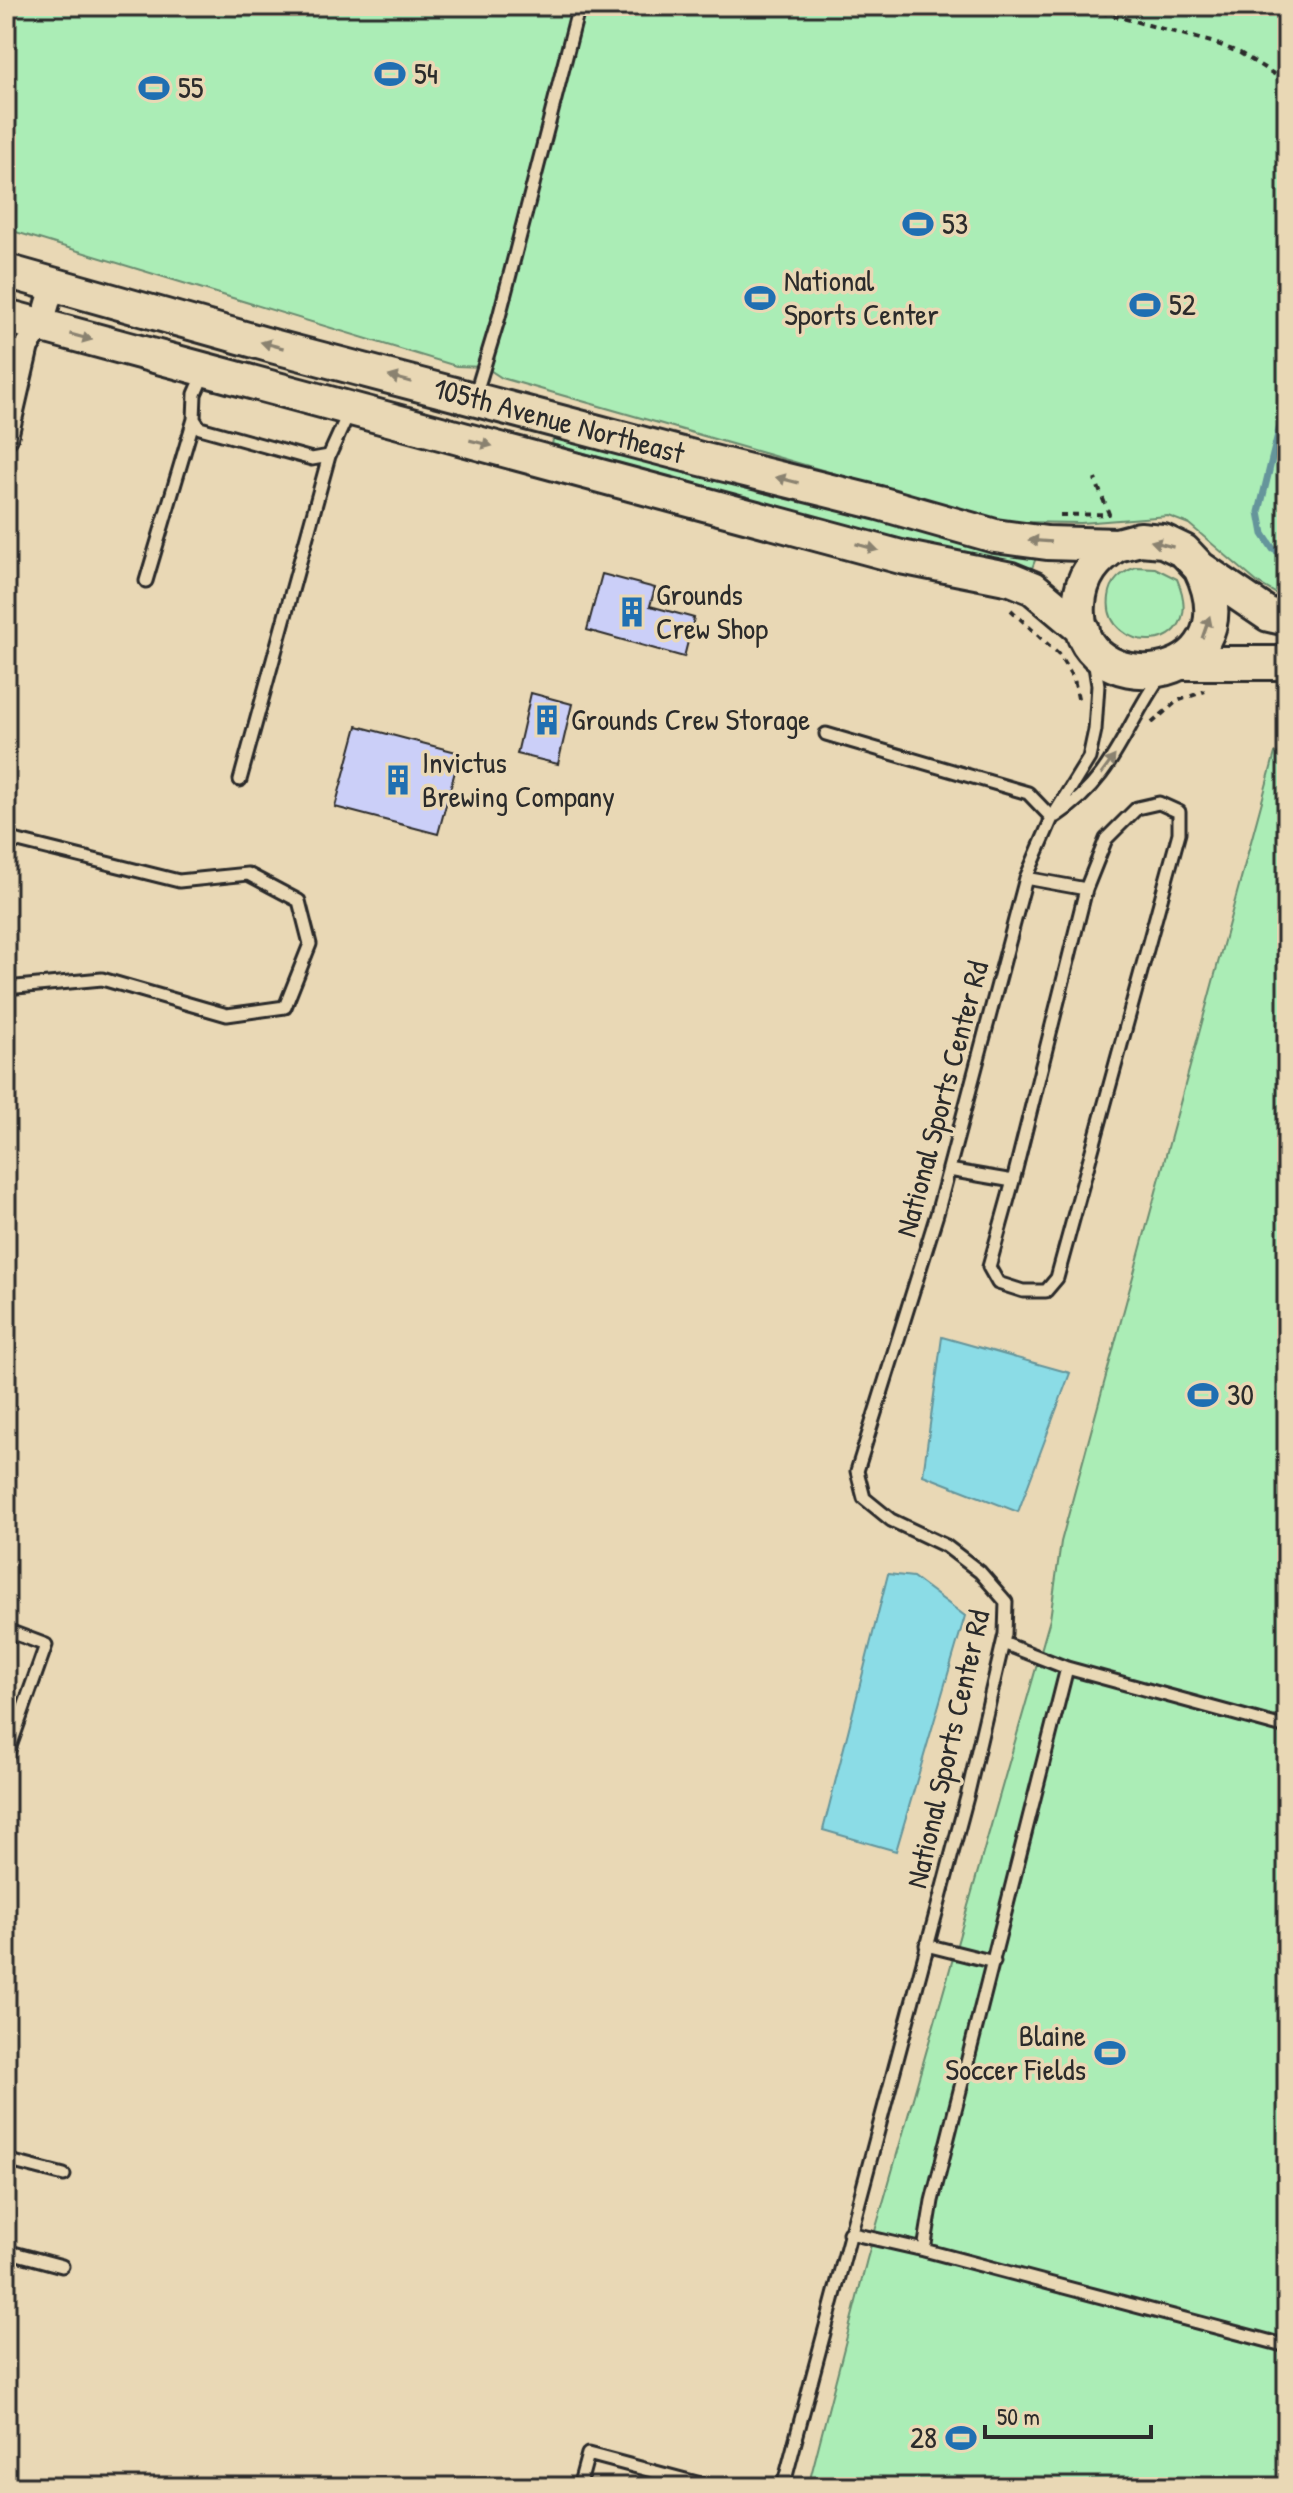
<svg xmlns="http://www.w3.org/2000/svg" width="1293" height="2493" viewBox="0 0 1293 2493" font-family="'Patrick Hand',sans-serif">
	<rect width="100%" height="100%" fill="#e9d8b5"/>
	<filter id="ink" filterUnits="userSpaceOnUse"><feTurbulence type="fractalNoise" baseFrequency=".0125" numOctaves="2"/><feDisplacementMap in="SourceGraphic" scale="16" xChannelSelector="R" yChannelSelector="G"/><feConvolveMatrix kernelMatrix="1 2 1 2 8 2 1 2 1" color-interpolation-filters="sRGB"/></filter>
	<g filter="url(#ink)">
		<path fill="#abedb6" stroke="#6b8c70" stroke-width="2" d="M6,6H1287V600L1258,583L1189,524L1168,516L1081,523L1014,522L982,516L502,378L485,367L456,366L6,229Z
			M554,436L959,541L1036,558L1032,568L843,526L552,444Z
			M1136,567L1155,568L1177,579C1211,658 1101,656 1109,597C1111,580 1121,573 1136,567Z
			M1275,753L1287,756V2487H808L867,2259L1050,1619L1061,1542Z"/>
		<path fill="#8bdce6" stroke="#65959b" stroke-width="2" d="M942,1337L1070,1373L1018,1512L923,1475Z
			M888,1574L913,1577L965,1616L896,1851L823,1830Z"/>
		<g fill="none" stroke-linecap="round" stroke-linejoin="round">
			<path stroke="#65959b" stroke-width="7" d="M1287,397L1259,512L1263,534L1273,549L1287,556"/>
		</g>
		<path fill="#cbcff8" stroke="#2b2b2b" stroke-width="2" d="M602,574L655,588L650,606L694,618L684,657L587,630Z
			M531,693L572,704L558,764L517,754Z
			M357,726L460,753L438,834L335,807Z"/>
		<g fill="none" stroke-linecap="round" stroke-linejoin="round">
			<g stroke="#2b2b2b" stroke-width="17">
				<path id="lane" d="M205,371L195,394L194,419L200,428L312,459L329,456L349,412
					M475,396L499,317L579,6
					M146,581L194,419
					M826,734L1028,793L1052,818
					M240,780L329,456
					M1056,816C1114,779 1124,727 1161,675
					M6,838L179,881L248,874L299,901L310,944L285,1007L227,1015L102,979L6,988
					M1026,878L1086,889L1106,839L1137,808L1159,803L1179,812V833L1057,1278L1046,1291H1023L998,1283L989,1267L1013,1181L1086,889
					M949,1170L1013,1181
					M6,1630L46,1645L6,1758
					M1003,1643L1067,1668L1287,1728
					M926,1945L994,1962
					M6,2160L64,2175
					M849,2233L924,2250L1287,2346
					M924,2250L932,2201L1067,1668
					M6,2251L62,2266
					M579,2487L588,2454L712,2487
					M783,2487L967,1797L1005,1634L1006,1602L980,1572L946,1546L891,1520L864,1498L857,1471L937,1214L1026,878L1052,818L1089,758L1095,730L1098,685L1094,660"/>
			</g>
			<g stroke="#2b2b2b" stroke-width="28">
				<path id="street" d="M6,437L27,346L41,327L53,286"/>
			</g>
			<g stroke="#2b2b2b" stroke-width="38">
				<path id="secondary" d="M6,271L276,347L701,459L879,503L995,536L1047,543L1117,545L1140,539L1163,541L1184,551L1200,568L1269,615L1287,619
					M6,316L901,557L1011,579L1033,588L1083,630
					M1117,545C1095,559 1081,576 1079,604C1071,707 1258,689 1200,568
					M1182,663H1287"/>
			</g>
			<path stroke="#2b2b2b" stroke-width="4" stroke-dasharray="6 6" stroke-linecap="butt" d="M1078,6L1215,43L1240,53L1287,82
				M1060,515L1109,514L1095,479
				M1011,610L1058,654L1074,679L1079,703
				M1152,723L1177,701L1205,691"/>
			<use href="#lane" stroke="#e9d8b5" stroke-width="11"/>
			<use href="#street" stroke="#e9d8b5" stroke-width="22"/>
			<use href="#secondary" stroke="#e9d8b5" stroke-width="32"/>
		</g>
		<defs><path id="oneway-solid" d="M-6-.8H1V-3.2L6.5 0L1 3.2V.8H-6Z" transform="scale(2)"/></defs>
		<g fill="#8a8270">
			<use href="#oneway-solid" transform="translate(81 337) rotate(15)"/>
			<use href="#oneway-solid" transform="translate(272 345) rotate(-165)"/>
			<use href="#oneway-solid" transform="translate(400 379) rotate(-165)"/>
			<use href="#oneway-solid" transform="translate(481 443) rotate(14)"/>
			<use href="#oneway-solid" transform="translate(787 480) rotate(-166)"/>
			<use href="#oneway-solid" transform="translate(1040 541) rotate(-176)"/>
			<use href="#oneway-solid" transform="translate(1162 544) rotate(-165)"/>
			<use href="#oneway-solid" transform="translate(867 547) rotate(16)"/>
			<use href="#oneway-solid" transform="translate(1206 627) rotate(-71)"/>
			<use href="#oneway-solid" transform="translate(1108 765) rotate(-54)"/>
		</g>
	</g>
	<defs>
		<g id="stadium-bare" transform="scale(2.4)"><path d="M0-5a6.5 5 0 1 0 0 10a6.5 5 0 1 0 0-10ZM-3.5-1.8h7v3.6h-7Z" fill="#1f6fb2" stroke="#e9d8b5" stroke-width="2.5" paint-order="stroke"/></g>
		<g id="building-bare" transform="scale(2.4)"><path d="M-4-6H4V6H1V3H-1V6H-4ZM-2.5-4.3h1.7v1.8h-1.7ZM.8-4.3h1.7v1.8H.8ZM-2.5-1h1.7V.8h-1.7ZM.8-1h1.7V.8H.8Z" fill="#1f6fb2" stroke="#e9d8b5" stroke-width="2.5" paint-order="stroke"/></g>
	</defs>
	<g fill-rule="evenodd">
		<use href="#stadium-bare" x="390" y="74"/>
		<use href="#stadium-bare" x="154" y="88"/>
		<use href="#stadium-bare" x="918" y="224"/>
		<use href="#stadium-bare" x="760" y="298"/>
		<use href="#stadium-bare" x="1145" y="305"/>
		<use href="#building-bare" x="632" y="612"/>
		<use href="#building-bare" x="547" y="720"/>
		<use href="#building-bare" x="398" y="780"/>
		<use href="#stadium-bare" x="1203" y="1395"/>
		<use href="#stadium-bare" x="1110" y="2053"/>
		<use href="#stadium-bare" x="961" y="2438"/>
	</g>
	<g text-anchor="middle" stroke-width="7" stroke-linejoin="round" paint-order="stroke">
		<g font-size="30" fill="#2b2b2b" stroke="#e9d8b5" text-anchor="start">
			<text x="414" y="84">54</text>
			<text x="178" y="98">55</text>
			<text x="942" y="234">53</text>
			<text x="784" y="291">National<tspan x="784" dy="34">Sports Center</tspan></text>
			<text x="1169" y="315">52</text>
			<text x="656" y="605">Grounds<tspan x="656" dy="34">Crew Shop</tspan></text>
			<text x="571" y="730">Grounds Crew Storage</text>
			<text x="422" y="773">Invictus<tspan x="422" dy="34">Brewing Company</tspan></text>
			<text x="1227" y="1405">30</text>
			<text x="1086" y="2046" text-anchor="end">Blaine<tspan x="1086" dy="34">Soccer Fields</tspan></text>
			<text x="937" y="2448" text-anchor="end">28</text>
		</g>
		<g font-size="30" fill="#2b2b2b" stroke="#e9d8b5">
			<text transform="translate(559 421) rotate(15)" y="10">105th Avenue Northeast</text>
			<text transform="translate(942 1099) rotate(-75)" y="10">National Sports Center Rd</text>
			<text transform="translate(948 1749) rotate(-77)" y="10">National Sports Center Rd</text>
		</g>
	</g>
	<rect width="1293" height="2493" fill="none" stroke="#e9d8b5" stroke-width="32"/>
	<rect x="16" y="16" width="1261" height="2461" fill="none" stroke="#2b2b2b" stroke-width="3" filter="url(#ink)"/>
	<path d="M985 2425v12h166v-12" fill="none" stroke="#2b2b2b" stroke-width="4"/>
	<text x="997" y="2425" font-size="24" fill="#2b2b2b" stroke="#e9d8b5" stroke-width="6" paint-order="stroke">50 m</text>
</svg>
